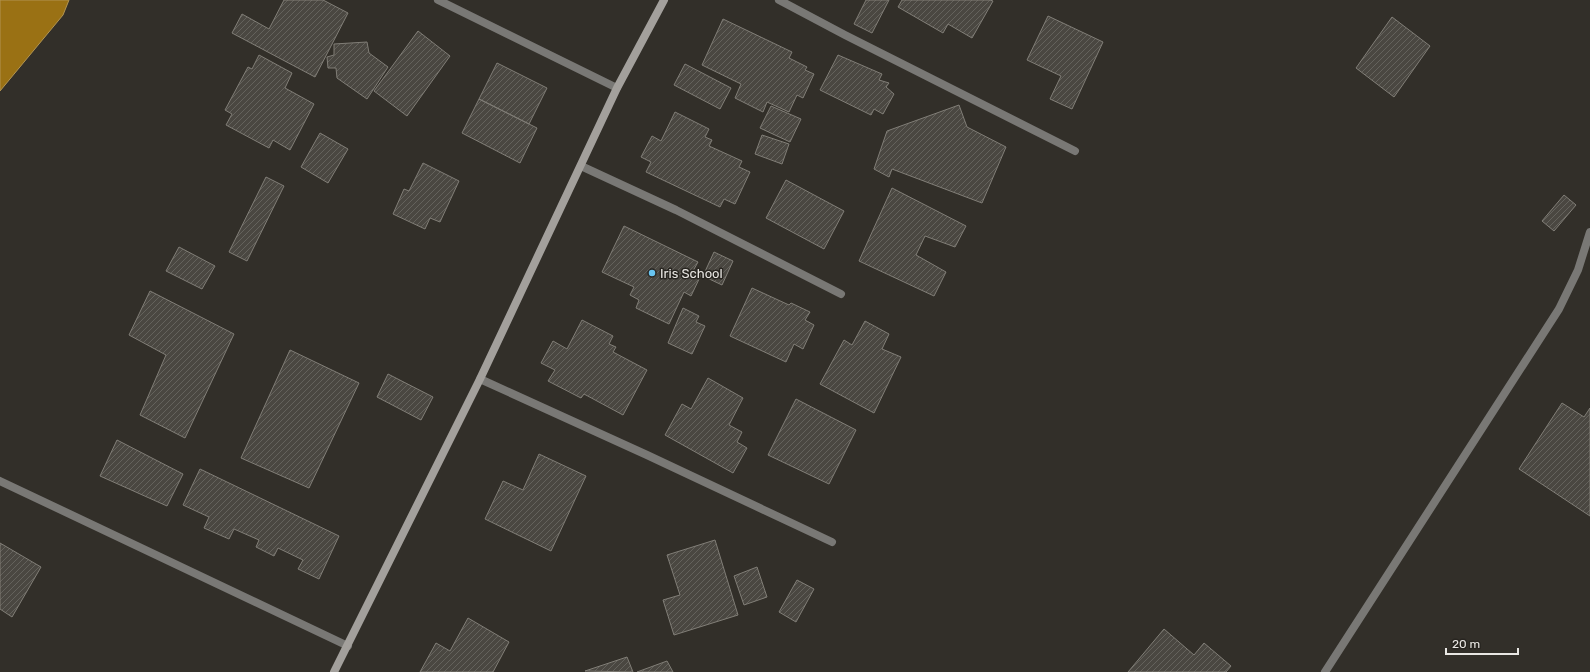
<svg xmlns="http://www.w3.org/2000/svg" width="1590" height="672" viewBox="0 0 1590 672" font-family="Rubik,sans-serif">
	<defs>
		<pattern id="building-hatch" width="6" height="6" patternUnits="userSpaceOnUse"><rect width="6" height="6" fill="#4a4741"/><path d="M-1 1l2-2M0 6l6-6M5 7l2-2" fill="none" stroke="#64625c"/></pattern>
	</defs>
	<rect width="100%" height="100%" fill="#322f29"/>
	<path fill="#9a7114" stroke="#b29452" d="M0,0H69L63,15L0,91Z"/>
	<path fill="url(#building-hatch)" stroke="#817e77" d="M284,0H323L348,13L315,77L232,33L242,14L269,29Z
		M866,0H889L872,33L854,24Z
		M902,0H990L993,1L972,38L948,24L943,33L898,7Z
		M1048,16L1103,42L1072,109L1050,99L1061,76L1027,60Z
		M1392,17L1430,46L1394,97L1356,68Z
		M723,19L792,52L789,58L807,67L805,70L814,74L803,98L797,95L789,112L767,102L763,112L735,98L741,84L702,65Z
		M418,31L450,56L407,116L374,91Z
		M367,42L369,53L388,67L367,99L337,78L336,68H328L327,57L334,55V44Z
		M259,55L292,73L285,88L314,104L290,150L273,140L269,148L226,125L232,114L225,110L248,67L252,69Z
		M838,55L882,74L879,80L889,83L886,87L894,94L883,114L874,109L871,115L820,90Z
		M497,63L547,88L529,124L479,99Z
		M685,64L731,88L720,109L674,85Z
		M479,99L537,128L520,163L462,133Z
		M959,105L967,127L1006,147L982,203L892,169L889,177L874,169L887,131Z
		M771,106L801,119L790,142L760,128Z
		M675,112L709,129L705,137L712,140L709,146L742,161L739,167L750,172L735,204L724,199L720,207L646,172L651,162L641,157L652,136L661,141Z
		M320,133L348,149L328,183L301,167Z
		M762,135L789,144L782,164L755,154Z
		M423,163L459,181L440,222L430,218L425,229L393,214L404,189L409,191Z
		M266,177L284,186L247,261L229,252Z
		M786,180L844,211L824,249L766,218Z
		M892,188L966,226L955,247L925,236L916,255L946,272L934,296L859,261Z
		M1564,195L1576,205L1554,231L1542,221Z
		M624,226L698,262L693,271L701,275L691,296L684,292L669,324L636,308L639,300L630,295L634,287L602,272Z
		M179,247L215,266L202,289L166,271Z
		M714,252L733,261L722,285L703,276Z
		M752,288L789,305L791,303L810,312L805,320L814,325L803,349L794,344L786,362L730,336Z
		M150,291L234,334L185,438L140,415L166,355L129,335Z
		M683,308L699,316L696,322L705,326L692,354L668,343Z
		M582,320L613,336L609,344L616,347L613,352L647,370L623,415L584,394L581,398L548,381L555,370L541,363L553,341L567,349Z
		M865,321L889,334L882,349L901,357L874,413L820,384L844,340L852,345Z
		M290,350L359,383L309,488L241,458Z
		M388,374L433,397L421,420L377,397Z
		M708,378L743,398L729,425L742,432L737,442L747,448L733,473L665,435L682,404L691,409Z
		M796,399L856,430L829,484L768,455Z
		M1562,403L1584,417L1590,408V516L1519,469Z
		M117,440L183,474L167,506L100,476Z
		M539,454L586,476L551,551L485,519L503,481L523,490Z
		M200,469L339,536L319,579L298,569L303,560L278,548L274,556L256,547L259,540L234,529L229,539L204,528L209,517L183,505Z
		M715,540L738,615L674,635L663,600L680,595L667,555Z
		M0,543L41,567L12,617L0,609Z
		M757,567L767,597L744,605L734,576Z
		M797,580L814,589L796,622L779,612Z
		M468,618L509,642L493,672H420L436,643L450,651Z
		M1164,629L1194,655L1204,643L1231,666L1226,672H1128Z
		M627,657L633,672L585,671Z
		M667,661L673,672H637Z"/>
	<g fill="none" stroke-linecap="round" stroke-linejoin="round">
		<path stroke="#797875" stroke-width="8" d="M581,166L676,210L841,294"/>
		<path stroke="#797875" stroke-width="8" d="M438,0L617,88
			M779,0L845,35L1075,151
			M480,379L647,455L832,542
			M0,481L348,646
			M1325,672L1559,309L1578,270L1590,232"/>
		<path stroke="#a3a09c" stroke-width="8" d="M334,672L480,379L617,88L664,0"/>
	</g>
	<circle fill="#68c4f0" stroke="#282520" stroke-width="1.5" cx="652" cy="273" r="4"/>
	<g text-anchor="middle" stroke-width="3" stroke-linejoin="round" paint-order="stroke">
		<g font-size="13" fill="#e9e7e3" stroke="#282520" text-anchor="start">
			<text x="660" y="278">Iris School</text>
		</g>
	</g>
	<path d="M1446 648v6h72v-6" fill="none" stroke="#e9e7e3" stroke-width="2"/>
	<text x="1452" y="648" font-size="12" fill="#e9e7e3" stroke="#282520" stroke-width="3" paint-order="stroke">20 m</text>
</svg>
